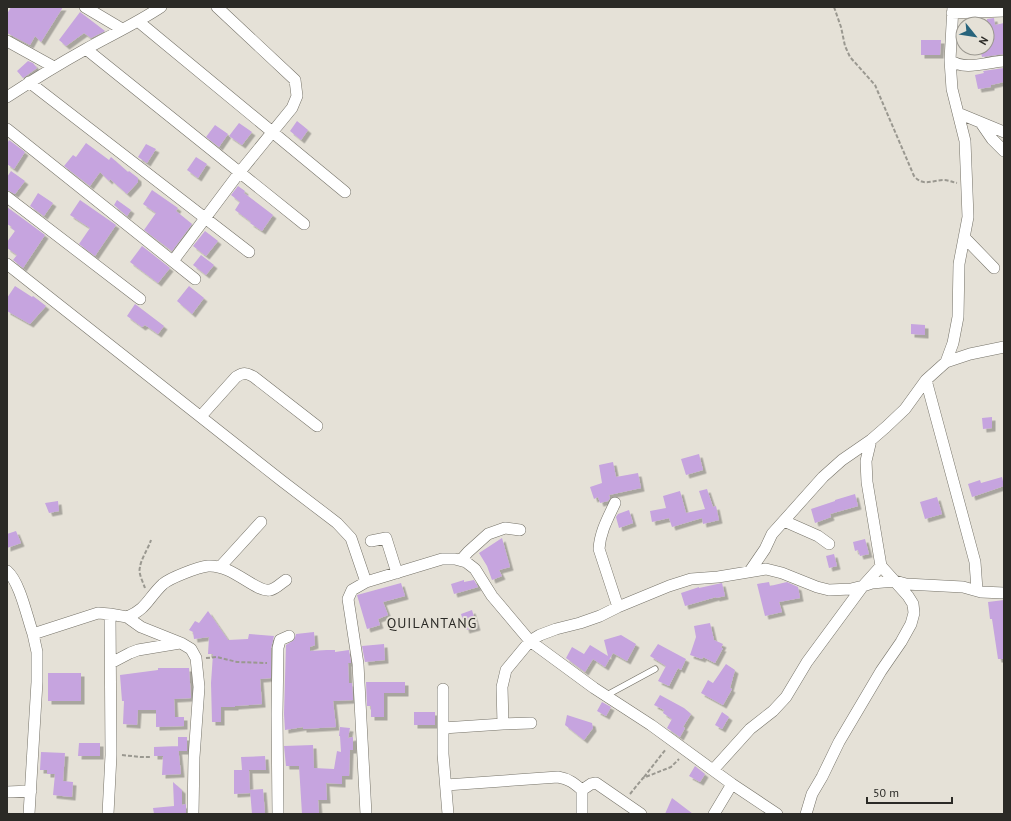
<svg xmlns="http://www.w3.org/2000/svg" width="1011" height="821" viewBox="0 0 1011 821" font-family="'PT Sans',sans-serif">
	<defs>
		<filter id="shadow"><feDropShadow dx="3.5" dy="3.5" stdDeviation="0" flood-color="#0004"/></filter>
	</defs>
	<rect width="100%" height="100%" fill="#e5e1d7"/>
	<path fill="#c6a4df" filter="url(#shadow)" d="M11,7H63L41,42L35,36L30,45L7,33V14Z
		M80,12L105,31L91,38L84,33L66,46L59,40Z
		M994,18L995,25L1004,23V54L982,57L980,48H987V19Z
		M921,40H941L940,55H921Z
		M28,61L33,63L37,68L23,78L17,71Z
		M1004,68V82L991,85V87L978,89L975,75L984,73L983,71Z
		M297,121L308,130L301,140L290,131Z
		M239,123L252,132L242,145L229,136Z
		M215,125L228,134L219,147L206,137Z
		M9,140L25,152L14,169L7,164V144Z
		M86,143L109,160L111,157L128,172L129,171L138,178V182L127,194L110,179L109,181L100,172L90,186L64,166L73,155L76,157Z
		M146,144L156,149L147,163L138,157Z
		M196,157L207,164L198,178L187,170Z
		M11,171L25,181L15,194L7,190V177Z
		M238,186L245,191L244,193L273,215L262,231L250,223L251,222L235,210L240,202L231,195Z
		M152,190L178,208L176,211L192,224L172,251L144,230L156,213L143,204Z
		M38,193L53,203L44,216L30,206Z
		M80,200L116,225L95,256L79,244L90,228L70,215Z
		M117,200L131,210L127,216L114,205Z
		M7,207L45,235L23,268L13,260L17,255L7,248V242L15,231L11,228L12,227L7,224Z
		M205,231L218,241L206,256L193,246Z
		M142,246L170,268L158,283L130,262Z
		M201,255L214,265L206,275L193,265Z
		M15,286L32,297L33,296L46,306L30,324L7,311V298Z
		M189,286L204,298L192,314L177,301Z
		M135,304L164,326L158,334L145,325L142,327L127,316Z
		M911,324L925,325V335L911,334Z
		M992,417V428L983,429L982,418Z
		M699,454L703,470L686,475L681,459Z
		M613,462L616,477L638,473L641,488L609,495L610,498L608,501L600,503L598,497L594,499L590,487L602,483L599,465Z
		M1002,477L1004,486L972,497L968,484L980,480L981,483Z
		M707,489L713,507L716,506L719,520L703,524L702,518L672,527L669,518L652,522L650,511L666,508L663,496L680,491L686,513L705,509L699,491Z
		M855,494L858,506L830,514L831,517L815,523L811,509L835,501V500Z
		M937,497L942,514L925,519L920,502Z
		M58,501L59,511L49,513L45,503Z
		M629,510L633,523L619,528L616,517L618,514Z
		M16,531L21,543L7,548V534Z
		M502,538L510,567L499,570L502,576L492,580L487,566L479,553Z
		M865,539L869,554L860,556L858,550L855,551L853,542Z
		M834,554L837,566L829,568L826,556Z
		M464,580V582L474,580L478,587L454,594L451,584Z
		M769,582L770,586L787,582L798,587L800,598L779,602L782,612L765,616L757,584Z
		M401,583L405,596L383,602L388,615L378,619L380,625L367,629L357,595Z
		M722,583L725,596L716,598V597L685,606L681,593L699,587V588Z
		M1004,600V659H998L992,619H990L988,602Z
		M472,610L477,627L466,630L461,614Z
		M208,611L228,640L248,639L249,634L274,636L271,648V678L260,679L262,704L235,706V707H221V722H212L211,683L213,654H208L209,637L194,639L193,632L189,630L195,621L199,623Z
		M710,623L714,640L723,644L721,648H723L715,663L703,657L702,659L690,655L696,637L694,626Z
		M314,632L315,645L310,647V651L327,650H335V652L349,650L351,663H348L349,683H352L353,700L333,701L336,727L303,729V727L285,730L284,714L286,645L294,640L296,634Z
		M621,635L636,644L627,661L613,653L605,667L593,659L585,672L566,658L572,647L584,654L590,645L608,656L604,640Z
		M384,644L385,660L365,662L362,646Z
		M658,644L686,659L681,670L678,668L669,686L658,681L666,666L650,656Z
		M726,664L735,670L730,688L732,689L723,705L701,693L708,680L713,683Z
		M158,668H189L191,698L174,699L175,717H184V726L156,727V710H138L137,725L123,724L124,701H122L120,675L158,670Z
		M48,673H81V701H48Z
		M366,682H405V693H384V717H371V706H367Z
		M660,695L684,708L691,714L683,727L685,728L680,737L667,728L672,719L663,713L664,710L654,705Z
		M602,702L611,707L606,716L597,711Z
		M414,712H435V725H414Z
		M722,712L729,717L722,729L715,725Z
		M567,715L592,723L593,728L584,740L565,725Z
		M340,727L350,728L348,738L353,737V750H350L349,776H342V784L326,783L327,800H318L319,813L302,814L299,766H286L284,746L313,745L314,768L334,769L337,751L341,752L340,736H339Z
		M178,737H187V751H178Z
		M79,743H100V756H78Z
		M178,746L181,774L162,775L163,756H154V747Z
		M41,752L65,753L63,781L73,782L72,797L53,795L55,774H47V770H40Z
		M265,756L266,770H242L241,757Z
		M695,766L705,774L700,782L689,776Z
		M234,770H249L250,793L234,794Z
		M173,782L182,790V805L186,804V814H154L153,808L174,806Z
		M263,789L265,814H252L250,790Z
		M672,798L693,814H665Z"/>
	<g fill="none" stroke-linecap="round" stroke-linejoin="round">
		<g stroke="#757268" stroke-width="7">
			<path id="service" d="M607,695L655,669"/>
		</g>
		<g stroke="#757268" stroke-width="12">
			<path id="minor" d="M85,7L122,29
				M952,13L1004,11
				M139,22L345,192
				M7,41L54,67
				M86,49L304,224
				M950,60C964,71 987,62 1004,61
				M29,82L249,252
				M7,97C33,80 59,64 86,49C111,35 137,23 161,7
				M958,113L1004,132
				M981,123L992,139L1004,151
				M7,129L195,279
				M7,197L140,299
				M964,237L994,268
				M173,261L239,173L292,108L297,96L295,80L217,7
				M7,264L282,481L337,523L351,538L366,582
				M946,362L953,343L958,317L959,264L968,217L965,141L952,89L950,60L953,7
				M926,380L975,562L977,590
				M201,416L236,377C244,372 247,373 254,377L317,426
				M615,503C608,518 600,532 599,549L618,607
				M784,521L818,536L829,544
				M371,541L386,538L397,573
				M461,560L468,552L488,534L505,528L520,530
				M220,567L261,522
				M7,571C20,582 27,617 33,634L98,613L110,614L127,617L141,627L181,643L191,649L196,658L199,687L194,757L193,814
				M750,571L765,549L772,534L823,477L842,460L871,440L886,427L905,409L926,380L946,362L970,354L1004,347
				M127,617C147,609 148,598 163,584C170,578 198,567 208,566C232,564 256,593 270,590C276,589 281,583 286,580
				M111,663L130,653L138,650L180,643
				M443,689V728
				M503,724L531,723
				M713,770L750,729L773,711L786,697L807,662L863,586L881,566
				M446,785L558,777C569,779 574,783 582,790V814
				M582,790L591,784L596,783L641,814
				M7,792L31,791
				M29,814L37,682V652L33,634
				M108,814L111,755L110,614
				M278,814L277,714L278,648L280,640L289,636
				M366,814L358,664L348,599L352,590L366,582L442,559H455L466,562L475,569L492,596L530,641L540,635L556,629L580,623L600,616L618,607L669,586L691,579L718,577L766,569L782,573L817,587L829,590L851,589L863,586L872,583L895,581L906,584L963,587L981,592L1004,593
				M448,814L443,754V728L503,724L502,687L506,670L530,641L594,688L651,725L732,784L777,814
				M714,814L732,784
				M806,814L812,794L822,777L839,742L881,671L901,642L911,624L914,613L913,604L908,596L881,566L867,482L866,461L871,440"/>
		</g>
		<path stroke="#9a9890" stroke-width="2" stroke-dasharray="4 2" stroke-linecap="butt" d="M834,7L841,27L845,46L850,57L875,85L914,176C923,187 932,180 944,180C948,180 952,182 957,183
			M145,588C143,582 138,573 140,567C141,559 148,549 151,540
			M206,658L217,657L237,662L267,663
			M122,755L140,757H150
			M644,777L666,749
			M630,794L643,778L671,767L679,759"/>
		<use href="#service" stroke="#fff" stroke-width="5.5"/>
		<use href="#minor" stroke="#fff" stroke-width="11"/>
	</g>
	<g text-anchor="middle" stroke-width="4" stroke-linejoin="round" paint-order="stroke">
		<g font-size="14" letter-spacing="1" fill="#2b2a26" stroke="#e5e1d7">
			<text x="432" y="628">QUILANTANG</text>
		</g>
	</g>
	<rect width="1011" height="821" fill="none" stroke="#2b2a26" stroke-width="16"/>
	<g transform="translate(975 36) rotate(120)"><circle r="19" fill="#e5e1d7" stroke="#9b9890"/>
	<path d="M0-3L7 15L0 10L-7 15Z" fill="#28647c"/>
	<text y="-6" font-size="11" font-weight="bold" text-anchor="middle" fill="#2b2a26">N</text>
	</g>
	<path d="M867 797v6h85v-6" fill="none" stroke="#2b2a26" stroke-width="2"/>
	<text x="873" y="797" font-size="12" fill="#2b2a26" stroke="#e5e1d7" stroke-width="3" paint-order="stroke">50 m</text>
</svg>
